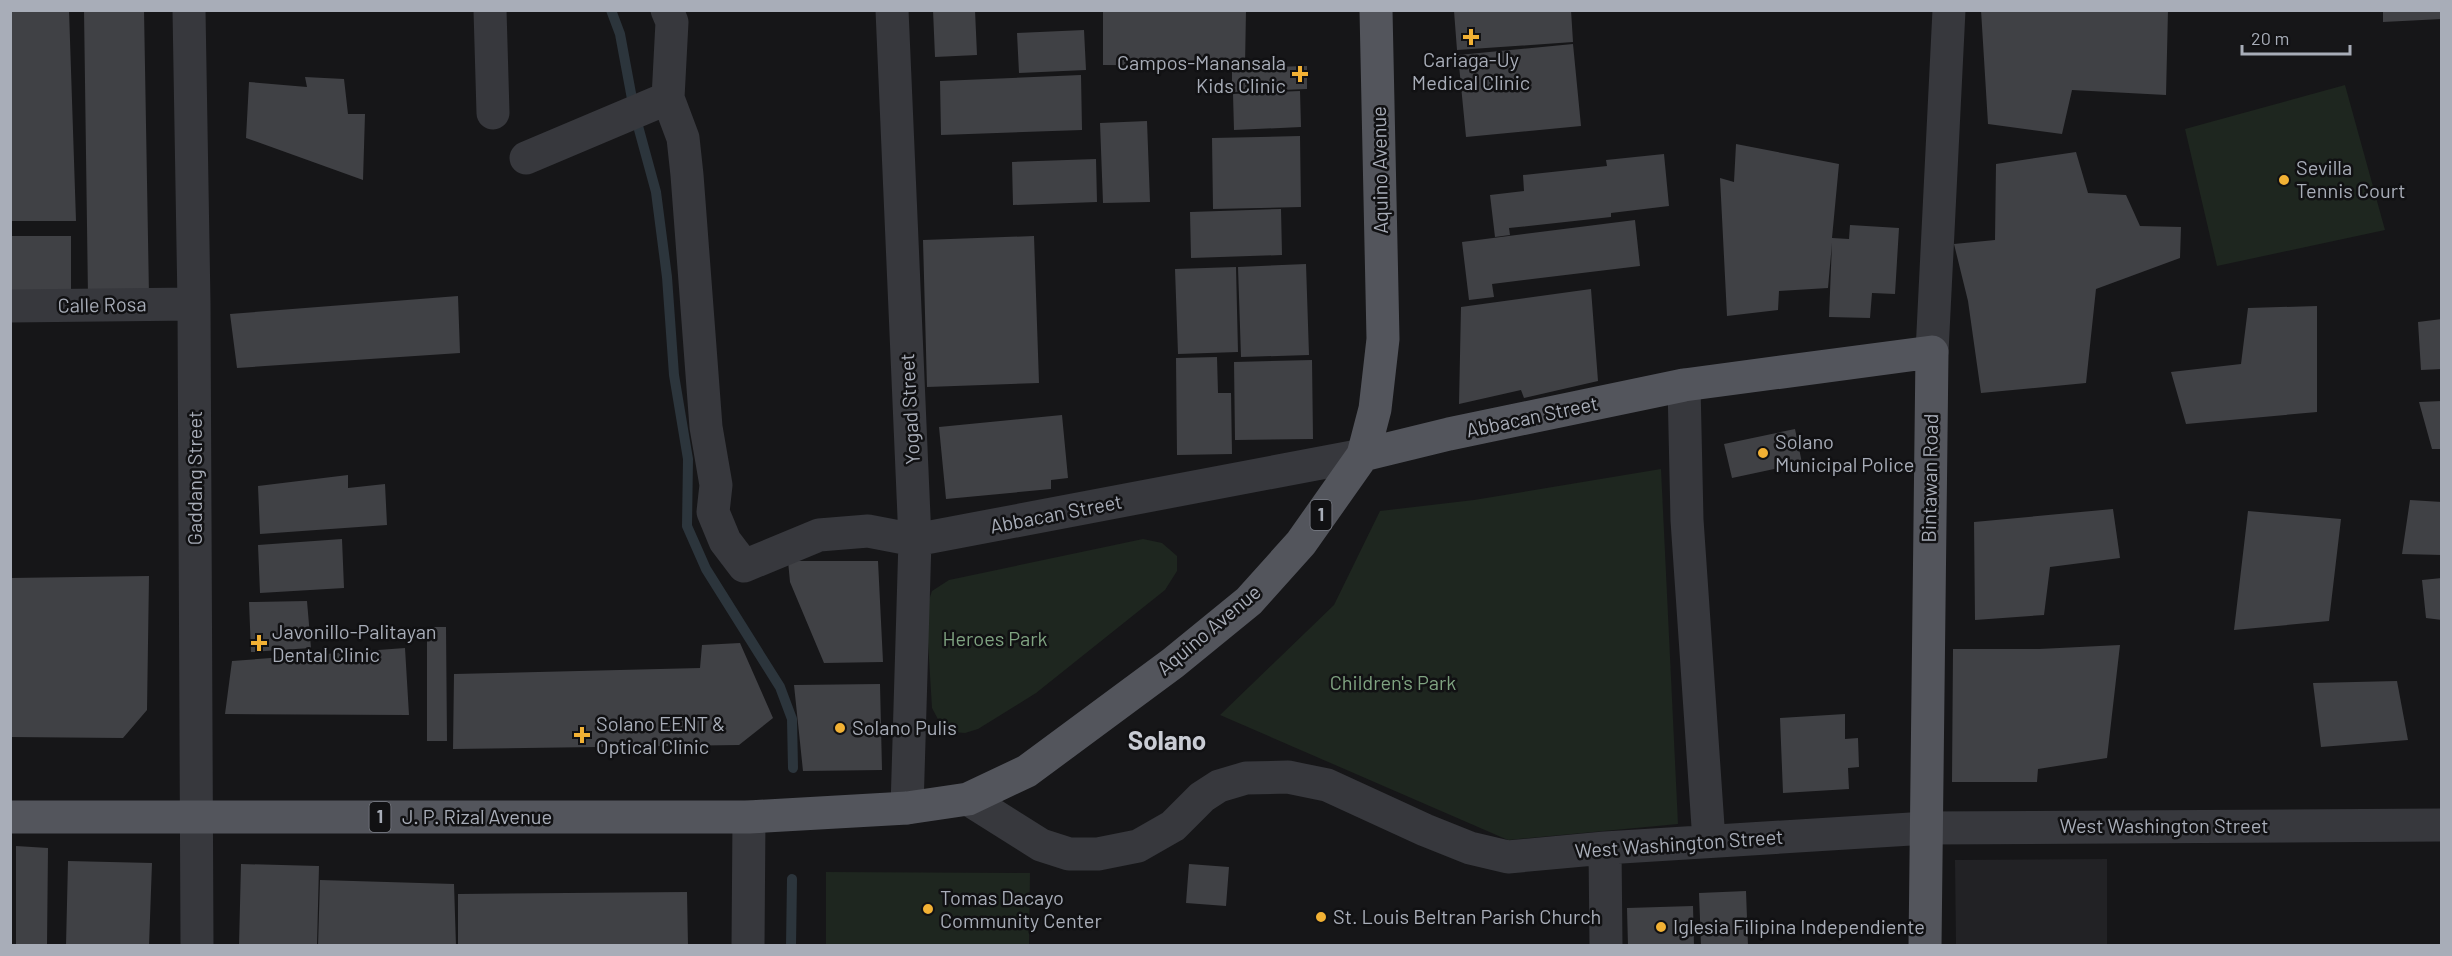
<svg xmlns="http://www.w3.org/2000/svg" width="2452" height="956" viewBox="0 0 2452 956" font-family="Barlow,sans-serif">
	<rect width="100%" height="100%" fill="#161618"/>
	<path fill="#222225" d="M2107,859V945H1956L1955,860Z"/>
	<path fill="#1e261f" d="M2345,85L2385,230L2217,266L2185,129Z
		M1661,469L1678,824L1508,840L1220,715L1334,605L1380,511L1474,500Z
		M1143,539L1162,543L1177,556V571L1165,590L1036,693L978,729L965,733L952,732L940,723L932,708L926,609L932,591L949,580Z
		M826,872L1030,873L1029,945H826Z"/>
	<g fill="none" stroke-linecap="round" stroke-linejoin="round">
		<path stroke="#2c353c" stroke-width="10" d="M611,10L620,34L635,115L656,192L667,277L674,375L688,459L687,526L706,569L780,687L792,719L793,768
			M791,946L792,879"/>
	</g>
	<path fill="#404145" d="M10,10H69L76,221H10Z
		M84,10H144L149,296L88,297Z
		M933,10H975L977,55L935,57Z
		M1103,10H1246L1245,66L1103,65Z
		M1571,10L1573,42L1457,50L1454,11Z
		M1981,10H2168L2166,95L2072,90L2062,134L1988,124Z
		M2383,10H2442V19L2383,22Z
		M1084,30L1086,70L1019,73L1017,33Z
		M1573,44L1581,126L1466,137L1458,55Z
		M1307,66V89L1232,92V68Z
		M1081,75L1082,130L941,135L940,81Z
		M305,77L344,79L348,114H365L363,180L246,138L249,82L307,87Z
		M1300,91L1301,127L1234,130L1233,94Z
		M1147,121L1150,202L1103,203L1100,123Z
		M1300,136L1301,207L1213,209L1212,138Z
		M1736,144L1839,164L1832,238L1849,239L1850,225L1899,228L1895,294L1872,293L1870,318L1829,317L1832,243L1828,288L1779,291L1778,310L1727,316L1720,178L1734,182Z
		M2076,152L2088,193L2126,195L2140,226L2181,227L2180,258L2096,289L2086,383L1981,393L1968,301L1954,244L1995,240L1996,164Z
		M1664,154L1669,206L1611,213V217L1509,228L1510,235L1495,237L1490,195L1524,191L1523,175L1607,166L1606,160Z
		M1096,159L1097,202L1013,205L1012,162Z
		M1281,209L1282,255L1191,258L1190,212Z
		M1635,220L1640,266L1492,284L1494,297L1469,300L1462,242Z
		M10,236H71V298H10Z
		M1034,236L1039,383L927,387L923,240Z
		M1306,264L1309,355L1241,357L1238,267Z
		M1236,267L1238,352L1178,354L1175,269Z
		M1591,289L1598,381L1524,398L1521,390L1459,404L1461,307Z
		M458,296L460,353L237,368L230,314Z
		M2317,306V412L2186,424L2171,372L2241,364L2248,308Z
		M2442,319V369L2421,370L2418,322Z
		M1217,357L1218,393H1231L1232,454L1177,455L1176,358Z
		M1312,360L1313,439L1235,440L1234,362Z
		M2442,401V449H2432L2419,402Z
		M1062,415L1068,478L1051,480V489L946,499L939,427Z
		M1795,429L1802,463L1732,478L1724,444Z
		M348,475V488L385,484L387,525L260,534L258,486Z
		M2410,500L2442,502V555L2402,554Z
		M2113,509L2120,558L2050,567L2044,615L1975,620L1974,522Z
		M2248,511L2341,519L2329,621L2234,630Z
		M342,539L344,588L260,593L258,545Z
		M788,561H878L883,662L824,663L790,582Z
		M149,576L147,710L123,738L10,737V578Z
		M2442,578V620L2426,618L2422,580Z
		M307,601L311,648L251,652L249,602Z
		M427,627H446L447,741H427Z
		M740,643L773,718L739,745L453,749L454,674L700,668L702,645Z
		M2120,645L2107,758L2038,769L2037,782H1952L1953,649H2039Z
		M405,648L409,715L225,714L232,661Z
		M2397,681L2408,740L2321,747L2313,683Z
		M880,684L882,770L803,771L794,685Z
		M1845,714V739L1858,738L1859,767L1848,768L1849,789L1783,793L1780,718Z
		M16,846L48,848L47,946H16Z
		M68,861L152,863L149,946H66Z
		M241,864L319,866L317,946H239Z
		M1189,864L1229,867L1226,906L1186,903Z
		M320,880L454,884L456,946H318Z
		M1746,891L1748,946H1701L1699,893Z
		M687,892L688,946H458V894Z
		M1693,906L1694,946H1628L1627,908Z"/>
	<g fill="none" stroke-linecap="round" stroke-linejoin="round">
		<path stroke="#37383d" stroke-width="33" d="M189,10L194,304L197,946
			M490,10L493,113
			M667,10L672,22L668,98L683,138L687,175L706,427L716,485L713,512L725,541L744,566L819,535L868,531L915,540L1363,455
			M892,10L915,540L907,808
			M526,158L668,98
			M10,306L194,304
			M1932,352L1949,10
			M1684,385L1687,520L1709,841
			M968,799L1041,845L1069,854H1098L1138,846L1173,826L1202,797L1219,786L1246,778L1288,777L1327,785L1425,830L1470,848L1508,857L1605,848L1927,828L2442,825
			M1605,848L1606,946
			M748,946L749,817"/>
		<path stroke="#53555c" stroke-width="33" d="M1363,455L1449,434L1684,385L1932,352L1925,946
			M10,817H749L907,808L968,799L1027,771L1173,663L1249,601L1301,543L1363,455L1375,409L1383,339L1376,10"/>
	</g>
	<g fill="#f2b134" stroke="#111113" stroke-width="2">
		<path d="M1468 28h6v6h6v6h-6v6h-6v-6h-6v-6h6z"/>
		<path d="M1297 65h6v6h6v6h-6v6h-6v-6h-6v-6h6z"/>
		<circle cx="2284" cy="180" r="6"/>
		<circle cx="1763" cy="453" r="6"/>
		<path d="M256 634h6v6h6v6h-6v6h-6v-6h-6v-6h6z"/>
		<circle cx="840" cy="728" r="6"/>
		<path d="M579 726h6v6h6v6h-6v6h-6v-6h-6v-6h6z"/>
		<circle cx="928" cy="909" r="6"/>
		<circle cx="1321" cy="917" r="6"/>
		<circle cx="1661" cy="927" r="6"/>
	</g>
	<g text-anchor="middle" stroke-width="5" stroke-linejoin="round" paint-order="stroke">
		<g fill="#111113" stroke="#7b7e86" stroke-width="1.5">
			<rect x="1310.5" y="500" width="21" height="30" rx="4.5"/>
			<rect x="369.5" y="802" width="21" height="30" rx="4.5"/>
		</g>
		<g font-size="18" font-weight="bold" fill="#a8adb8">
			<text x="1321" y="521">1</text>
			<text x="380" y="823">1</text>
		</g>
		<g font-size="20" fill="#a8adb8" stroke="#111113" text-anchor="start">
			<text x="1471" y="67" text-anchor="middle">Cariaga-Uy<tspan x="1471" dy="23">Medical Clinic</tspan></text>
			<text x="1286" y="70" text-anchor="end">Campos-Manansala<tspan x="1286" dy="23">Kids Clinic</tspan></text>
			<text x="2296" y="175">Sevilla<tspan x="2296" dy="23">Tennis Court</tspan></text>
			<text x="1775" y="449">Solano<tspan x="1775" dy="23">Municipal Police</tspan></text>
			<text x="272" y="639">Javonillo-Palitayan<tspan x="272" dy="23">Dental Clinic</tspan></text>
			<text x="596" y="731">Solano EENT &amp;<tspan x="596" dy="23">Optical Clinic</tspan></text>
			<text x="852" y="735">Solano Pulis</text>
			<text x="940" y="905">Tomas Dacayo<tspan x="940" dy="23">Community Center</tspan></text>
			<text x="1333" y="924">St. Louis Beltran Parish Church</text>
			<text x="1673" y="934">Iglesia Filipina Independiente</text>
		</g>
		<g font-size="20" fill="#a8adb8" stroke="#111113">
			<text transform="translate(1380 170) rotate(-91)" y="7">Aquino Avenue</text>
			<text transform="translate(102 305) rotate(-1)" y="7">Calle Rosa</text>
			<text transform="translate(910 409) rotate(-93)" y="7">Yogad Street</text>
			<text transform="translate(1532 417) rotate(-12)" y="7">Abbacan Street</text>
			<text transform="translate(195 478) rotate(-90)" y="7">Gaddang Street</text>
			<text transform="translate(1930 478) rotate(-89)" y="7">Bintawan Road</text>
			<text transform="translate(1056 514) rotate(-11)" y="7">Abbacan Street</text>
			<text transform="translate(1209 630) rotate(-40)" y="7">Aquino Avenue</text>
			<text x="477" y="824">J. P. Rizal Avenue</text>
			<text x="2164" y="833">West Washington Street</text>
			<text transform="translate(1679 844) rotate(-4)" y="7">West Washington Street</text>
		</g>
		<g font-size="20" fill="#7fa381" stroke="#111113">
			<text x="995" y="646">Heroes Park</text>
			<text x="1393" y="690">Children's Park</text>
		</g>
		<g font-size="26" font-weight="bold" fill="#c9ccd4" stroke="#111113">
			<text x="1167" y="750">Solano</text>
		</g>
	</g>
	<rect width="2452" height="956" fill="none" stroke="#a8adb8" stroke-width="24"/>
	<path d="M2242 45v9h108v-9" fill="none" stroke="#a8adb8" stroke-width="3"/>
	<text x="2251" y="45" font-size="18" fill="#a8adb8" stroke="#111113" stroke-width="4.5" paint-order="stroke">20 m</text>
</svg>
